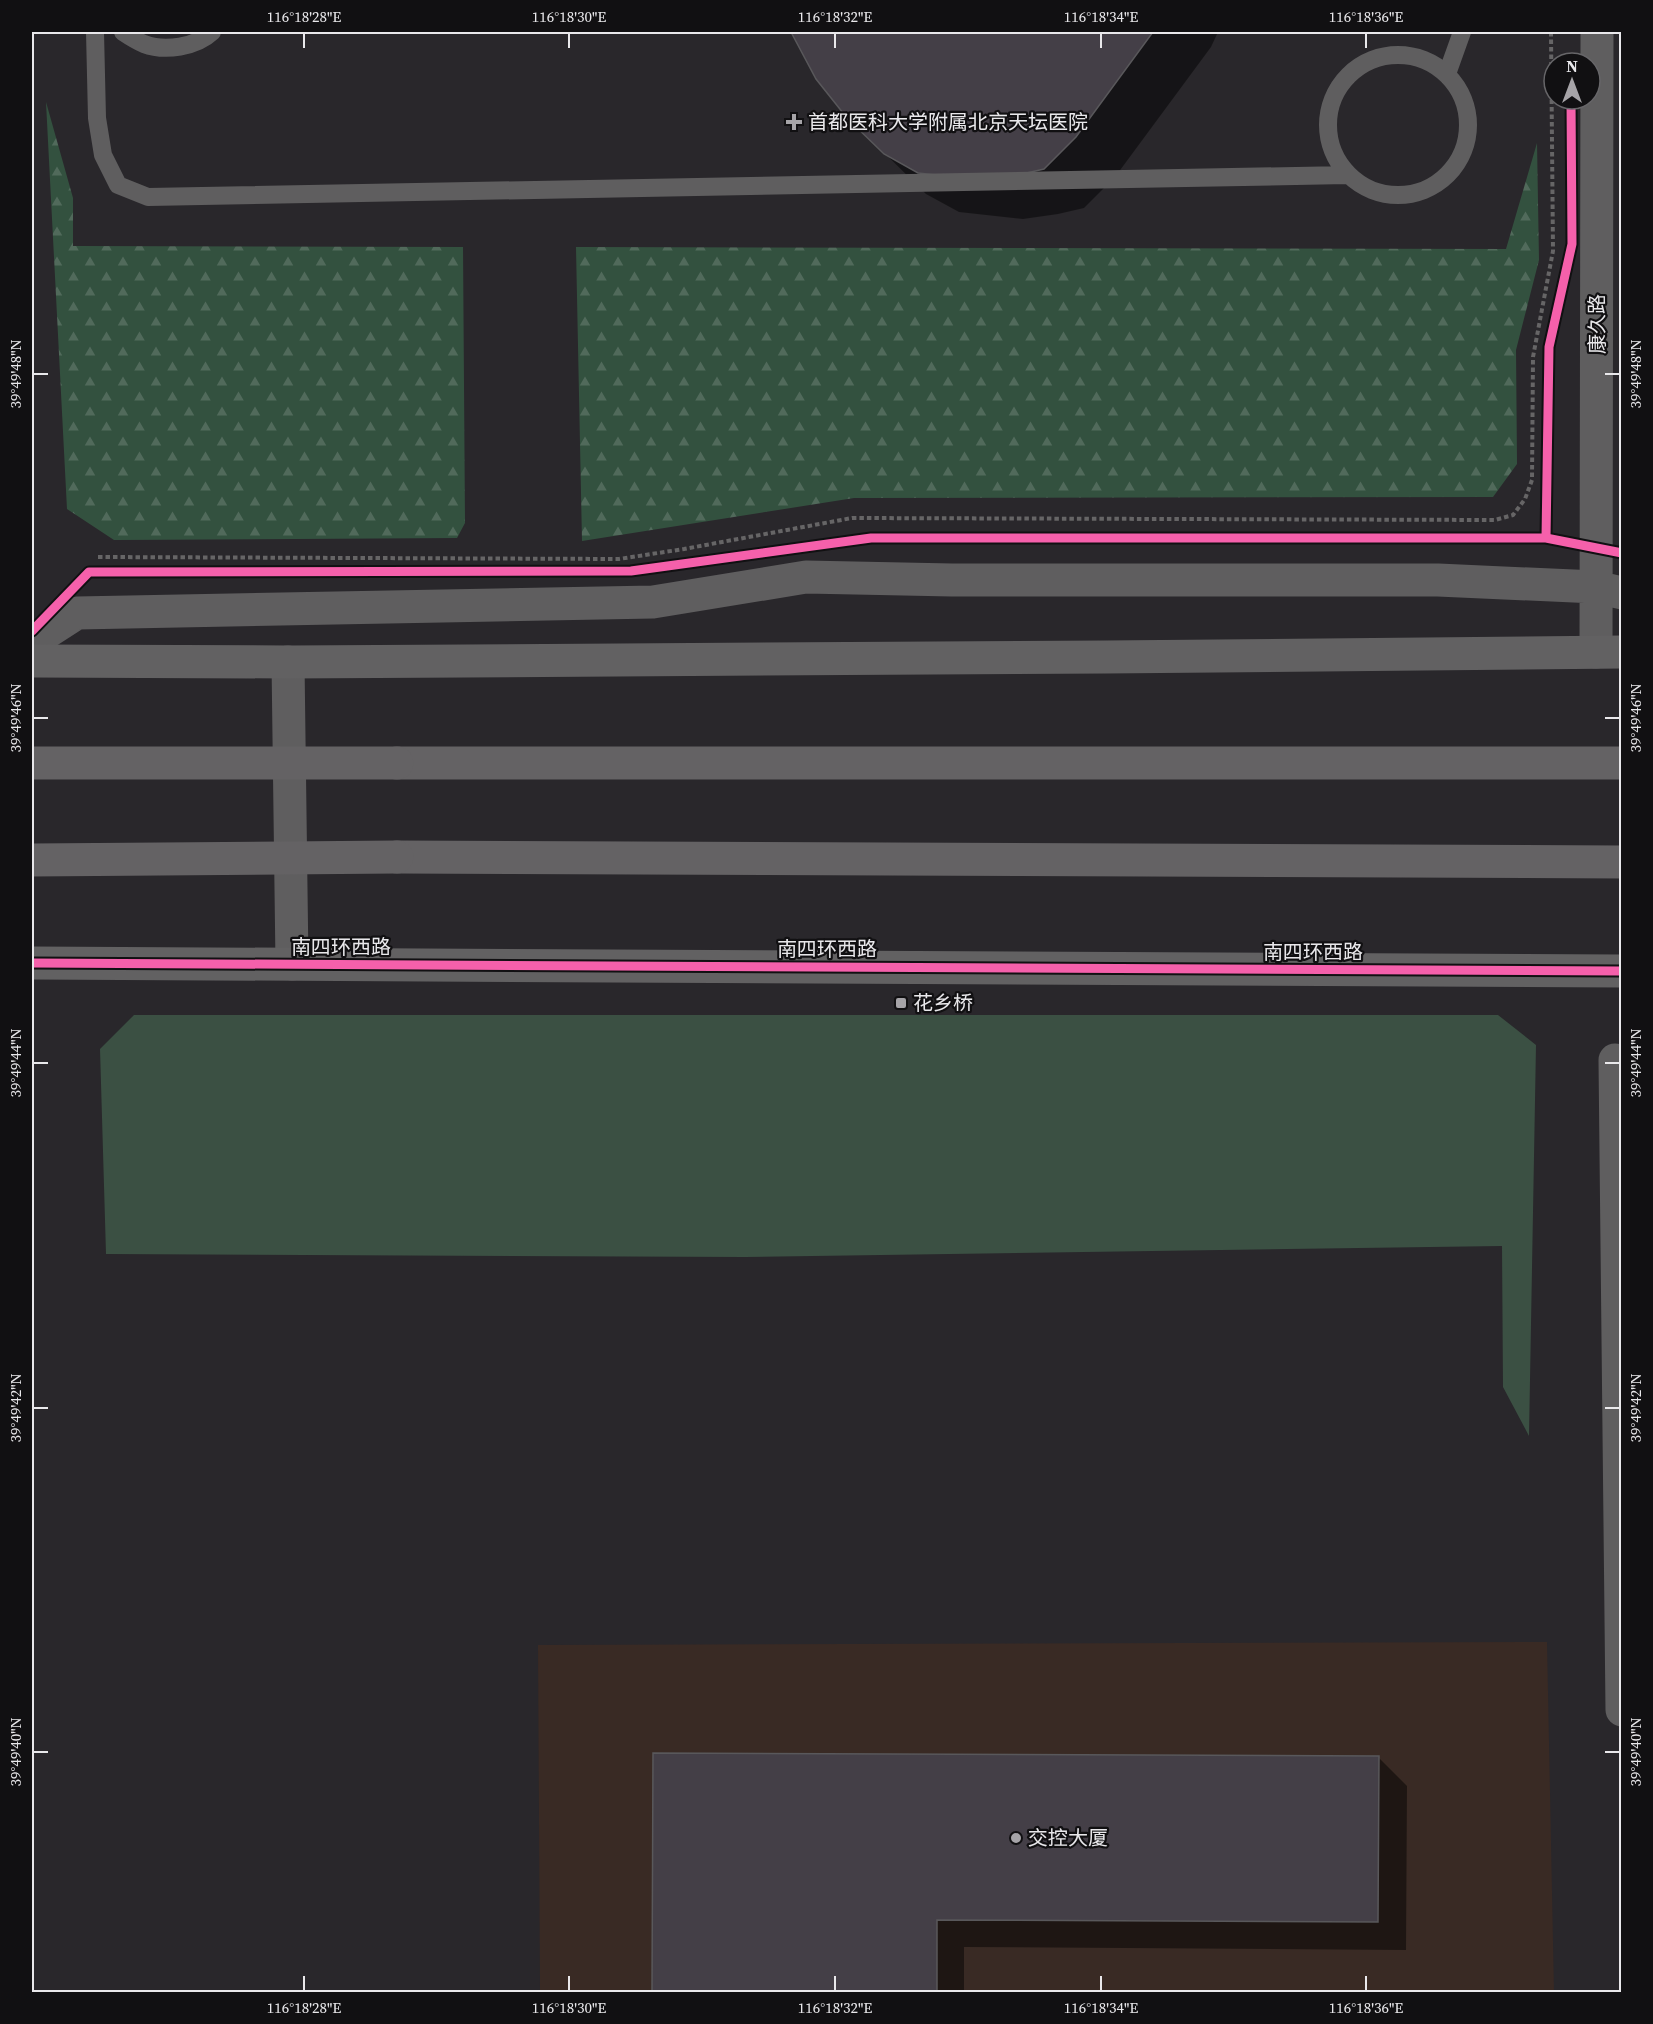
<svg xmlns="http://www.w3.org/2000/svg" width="1653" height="2024" viewBox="0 0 1653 2024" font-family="'Source Serif 4','Noto Sans SC',serif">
	<defs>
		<pattern id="forest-firs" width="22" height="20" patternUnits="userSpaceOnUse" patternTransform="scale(1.5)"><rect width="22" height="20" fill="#33513f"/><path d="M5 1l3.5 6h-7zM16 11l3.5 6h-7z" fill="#516a5b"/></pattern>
	</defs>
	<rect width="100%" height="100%" fill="#29272b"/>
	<path fill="#392a24" d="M1547,1642L1554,1992H540L538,1645Z"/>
	<path fill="#3b5043" d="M134,1015H1498L1536,1045L1529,1436L1503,1387L1502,1246L745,1257L106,1254L100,1049Z"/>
	<path fill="url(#forest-firs)" d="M46,102L73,198V246L463,247L465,523L457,538L114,540L67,509Z
		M1537,143L1539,260L1516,350L1517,464L1493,497L854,498L582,541L576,247L1506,249Z"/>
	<path fill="#0007" d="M792,32H1218L1211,47L1115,177L1084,208L1058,214L1023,219L959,212L926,194L848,117L817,79Z
		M655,1754L1379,1758L1407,1786L1406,1950L964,1947V1992H654Z"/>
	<path fill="#443f47" stroke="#59585b" stroke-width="1.5" d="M791,32H1153L1076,137L1044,169L1018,175L983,180L918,173L884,154L847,118L816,79Z
		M653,1753L1379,1756L1378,1922L937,1920V1992H652Z"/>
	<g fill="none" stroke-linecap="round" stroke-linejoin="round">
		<path stroke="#666566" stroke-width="4" stroke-dasharray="4.5 3" stroke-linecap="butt" d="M98,557L619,559L684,549L852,518L1495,520L1513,515L1525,499L1532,480L1533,357L1553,251L1551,32"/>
		<path stroke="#5f5e5f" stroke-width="18" d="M95,32L97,118L103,155L118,185L148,197L1347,175
			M123,32C129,36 137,41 144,44C165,52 196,47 212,32
			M1328 125a70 70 0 1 1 140 0a70 70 0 1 1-140 0Z
			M1447,74L1462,32"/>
		<path stroke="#5f5e5f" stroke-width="33" d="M32,642L77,613L653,602L806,577L952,580H1438L1596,587L1622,593
			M1596,652L1597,32
			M288,662L292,964
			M1615,1060L1622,1710"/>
		<path stroke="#626162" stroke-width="33" d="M32,661L288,662L1106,657L1622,652
			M32,963L1622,971"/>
		<path stroke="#646264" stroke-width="33" d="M397,763H1622
			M397,857L1622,862"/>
		<path stroke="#646264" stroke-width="33" d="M32,763H397
			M32,860L397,857"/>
		<g stroke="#111012" stroke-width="13">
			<path id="cycleway" d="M1546,538L1549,347L1572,244L1571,99
				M32,631L89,572L631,571L871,538H1546L1622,553
				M32,963L1622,971"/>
		</g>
		<use href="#cycleway" stroke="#f560ab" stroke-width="9"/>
	</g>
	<path fill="none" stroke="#e9e8eb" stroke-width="2" d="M304,33V48M569,33V48M835,33V48M1101,33V48M1366,33V48M33,374H48M1605,374H1620M33,718H48M1605,718H1620M33,1063H48M1605,1063H1620M33,1408H48M1605,1408H1620M33,1752H48M1605,1752H1620M304,1976V1991M569,1976V1991M835,1976V1991M1101,1976V1991M1366,1976V1991"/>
	<g fill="#a6a4a8" stroke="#111012" stroke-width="2">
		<path d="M791 113h6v6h6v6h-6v6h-6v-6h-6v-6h6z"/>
		<rect x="895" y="997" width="12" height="12" rx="3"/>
		<circle cx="1016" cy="1838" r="6"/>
	</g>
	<g text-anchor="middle" stroke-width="4.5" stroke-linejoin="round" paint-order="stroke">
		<g font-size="20" fill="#e9e8eb" stroke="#111012" text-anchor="start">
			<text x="808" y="129">首都医科大学附属北京天坛医院</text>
			<text x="913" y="1010">花乡桥</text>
			<text x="1028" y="1845">交控大厦</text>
		</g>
		<g font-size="20" fill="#e9e8eb" stroke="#111012">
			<text transform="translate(1597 324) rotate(-90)" y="7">康久路</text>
			<text x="341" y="954">南四环西路</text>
			<text x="827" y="956">南四环西路</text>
			<text x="1313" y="959">南四环西路</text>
		</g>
	</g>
	<rect width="1653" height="2024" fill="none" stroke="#111012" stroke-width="66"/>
	<g transform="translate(1572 81)"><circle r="28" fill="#111012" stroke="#676669" stroke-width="1.5"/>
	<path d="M0-4.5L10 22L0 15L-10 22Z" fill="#a6a4a8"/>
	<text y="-9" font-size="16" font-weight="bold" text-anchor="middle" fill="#e9e8eb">N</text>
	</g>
	<rect x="33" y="33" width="1587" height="1958" fill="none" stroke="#e9e8eb" stroke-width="2"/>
	<g font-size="15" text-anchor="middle" fill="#e9e8eb">
		<text x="304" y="22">116°18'28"E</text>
		<text x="569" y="22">116°18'30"E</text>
		<text x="835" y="22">116°18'32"E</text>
		<text x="1101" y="22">116°18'34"E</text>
		<text x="1366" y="22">116°18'36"E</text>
		<text transform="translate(16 374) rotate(-90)" y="5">39°49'48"N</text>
		<text transform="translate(1636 374) rotate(-90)" y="5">39°49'48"N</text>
		<text transform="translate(16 718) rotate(-90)" y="5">39°49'46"N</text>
		<text transform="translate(1636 718) rotate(-90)" y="5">39°49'46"N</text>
		<text transform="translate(16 1063) rotate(-90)" y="5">39°49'44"N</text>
		<text transform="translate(1636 1063) rotate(-90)" y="5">39°49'44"N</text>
		<text transform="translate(16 1408) rotate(-90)" y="5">39°49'42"N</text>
		<text transform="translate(1636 1408) rotate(-90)" y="5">39°49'42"N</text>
		<text transform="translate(16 1752) rotate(-90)" y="5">39°49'40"N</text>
		<text transform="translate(1636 1752) rotate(-90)" y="5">39°49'40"N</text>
		<text x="304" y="2013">116°18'28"E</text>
		<text x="569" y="2013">116°18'30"E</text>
		<text x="835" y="2013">116°18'32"E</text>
		<text x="1101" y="2013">116°18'34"E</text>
		<text x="1366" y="2013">116°18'36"E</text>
	</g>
</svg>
